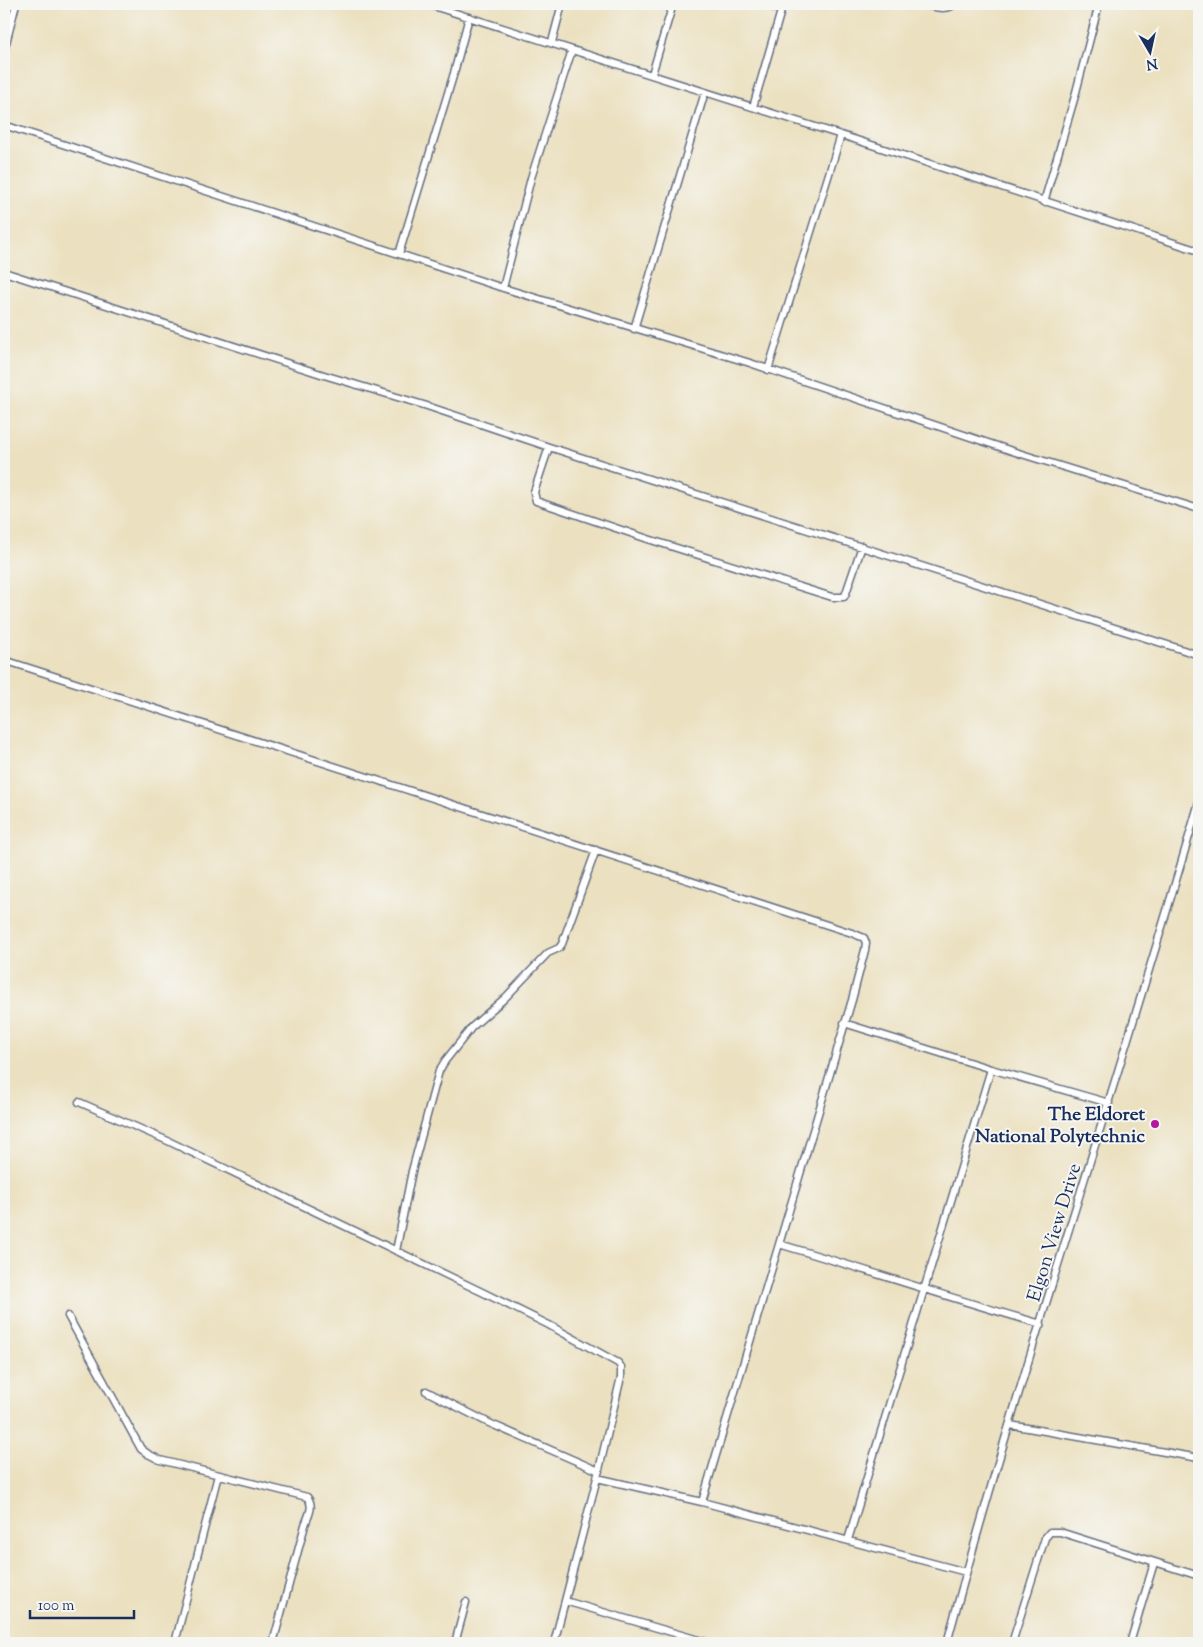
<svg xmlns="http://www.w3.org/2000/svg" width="1203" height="1647" viewBox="0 0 1203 1647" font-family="'Sorts Mill Goudy',serif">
	<rect width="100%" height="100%" fill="#f6f6f2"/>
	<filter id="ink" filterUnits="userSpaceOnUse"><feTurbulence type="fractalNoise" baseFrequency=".02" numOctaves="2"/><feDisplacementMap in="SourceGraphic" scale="10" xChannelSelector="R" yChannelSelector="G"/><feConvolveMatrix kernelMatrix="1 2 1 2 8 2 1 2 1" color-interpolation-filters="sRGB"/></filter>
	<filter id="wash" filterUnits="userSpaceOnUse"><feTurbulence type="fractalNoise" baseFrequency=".0096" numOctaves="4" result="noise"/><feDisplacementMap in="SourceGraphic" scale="20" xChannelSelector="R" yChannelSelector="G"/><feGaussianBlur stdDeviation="1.12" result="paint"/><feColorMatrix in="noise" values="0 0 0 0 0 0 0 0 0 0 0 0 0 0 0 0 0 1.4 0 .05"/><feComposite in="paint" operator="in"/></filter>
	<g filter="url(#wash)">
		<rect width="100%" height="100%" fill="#ebe0bf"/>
	</g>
	<g filter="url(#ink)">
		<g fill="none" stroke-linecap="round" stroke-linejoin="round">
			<g stroke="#646d80" stroke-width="9">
				<path id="minor" d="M427,4L841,135L1199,251
					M763,4L781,10
					M924,4C934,7 946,11 955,4
					M552,42L562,4
					M4,51L16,4
					M652,74L673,4
					M753,107L783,4
					M4,125L503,288L750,363L1012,451L1199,509
					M1044,202L1075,96L1099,4
					M399,254L454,73L469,17
					M4,272L324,375L427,406L549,447L1199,655
					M503,288L531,178L572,50
					M634,329L705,92
					M768,370L841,135
					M549,447L534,492L536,501L648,539L832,597H844L846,593L862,546
					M4,660L852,933L864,938L866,943L865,950L852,1000L702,1502
					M844,1023L991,1069L1109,1103
					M79,1102L168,1141L482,1292L549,1325L618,1363L621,1367V1377L597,1478L554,1643
					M779,1244C867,1270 953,1299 1041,1324
					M396,1251L412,1171L439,1071L445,1061L472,1027L505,998L548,953L559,948L562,944L596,850
					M68,1316L141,1449L148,1454L160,1460L307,1497C315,1506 308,1516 305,1525L273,1643
					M426,1391L489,1423L599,1471
					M1010,1425L1199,1458
					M597,1478L702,1502L966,1572
					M848,1540L991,1069
					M565,1601L709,1643
					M175,1643L218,1475
					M455,1643L466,1602
					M947,1643C1023,1361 1118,1083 1199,802
					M1012,1643L1045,1538L1050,1532H1060L1199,1576
					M1130,1643L1154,1563"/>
			</g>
			<use href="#minor" stroke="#fff" stroke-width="6"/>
		</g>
	</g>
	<circle fill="#b5179e" stroke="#f6f6f2" stroke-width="2" cx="1155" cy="1124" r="5"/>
	<g text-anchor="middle" stroke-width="4" stroke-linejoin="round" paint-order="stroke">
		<g font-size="19" font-weight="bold" fill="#1b2f5e" stroke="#f6f6f2" text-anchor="end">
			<text x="1145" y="1120">The Eldoret<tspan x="1145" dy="22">National Polytechnic</tspan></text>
		</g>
		<g font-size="19" fill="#1b2f5e" stroke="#f6f6f2">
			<text transform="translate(1053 1232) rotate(-73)" y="7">Elgon View Drive</text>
		</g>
	</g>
	<rect width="1203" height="1647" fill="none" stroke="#f6f6f2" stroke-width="20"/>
	<g transform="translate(1150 52) rotate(171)" stroke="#f6f6f2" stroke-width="4" paint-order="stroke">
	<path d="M0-4L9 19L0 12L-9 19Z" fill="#1b2f5e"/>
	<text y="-8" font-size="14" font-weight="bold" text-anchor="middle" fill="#1b2f5e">N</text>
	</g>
	<path d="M30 1610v8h104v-8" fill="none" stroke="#1b2f5e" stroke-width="2.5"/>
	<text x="38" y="1610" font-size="15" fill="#1b2f5e" stroke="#f6f6f2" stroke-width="4" paint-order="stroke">100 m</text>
</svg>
